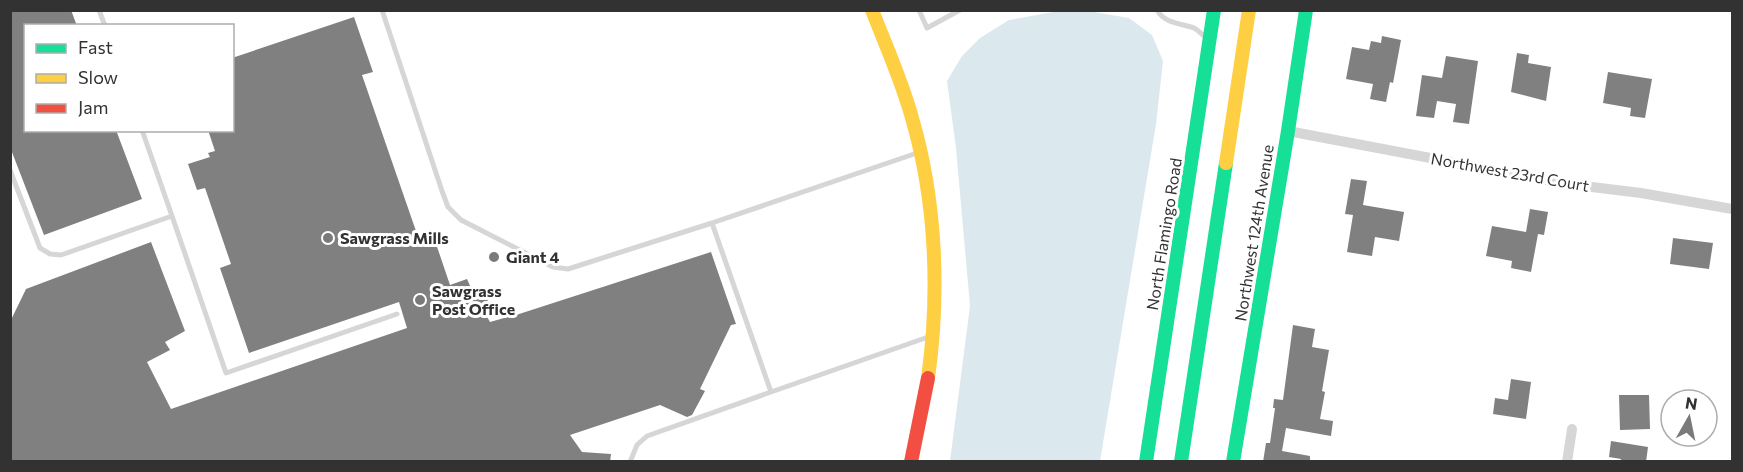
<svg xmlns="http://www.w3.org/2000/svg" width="1743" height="472" viewBox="0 0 1743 472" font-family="Commissioner,sans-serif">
	<rect width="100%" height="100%" fill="#fff"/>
	<path fill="#dbe9ee" d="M1059,11H1088L1129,18L1152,35L1163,61L1156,124L1100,461H950L970,306L956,148L947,81L962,56L980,38L1009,20Z"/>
	<path fill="#808080" d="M10,10H71L77,26H26V130H116L142,199L44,235L10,147Z
		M354,17L373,72L362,75L417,234L431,229L450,285L467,279L475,297L491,296L482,308L490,322L504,318L512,307L516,315L711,252L736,324L731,325L700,389L705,391L692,415L687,417L660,405L570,435L582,452L611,454L610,462H10V322L26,289L151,242L185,331L165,342L170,350L147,362L171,409L407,328L399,302L249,353L220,268L231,264L205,188L197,190L188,164L210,157L208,153L215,151L208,130H232V58Z
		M1382,36L1401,40L1393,83L1390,82L1386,102L1370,99L1373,84L1346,79L1352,47L1369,50L1371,41L1381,43Z
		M1517,53L1529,55L1528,63L1551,67L1546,101L1511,92Z
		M1446,56L1478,61L1469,124L1453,122L1456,104L1437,101L1434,118L1416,116L1422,75L1442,78Z
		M1608,72L1652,79L1645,118L1630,116L1631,108L1603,103Z
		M1351,179L1367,181L1363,205L1404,212L1399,241L1375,237L1372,256L1347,252L1353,215L1345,214Z
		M1530,209L1548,212L1544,235L1538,234L1531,272L1511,268L1512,261L1486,256L1492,226L1526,232Z
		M1673,238L1713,243L1709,269L1670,264Z
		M1293,325L1315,329L1312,347L1329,350L1322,391L1325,392L1320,419L1333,421L1331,436L1286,428L1282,451L1310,456V462H1263L1266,443H1270L1275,408H1273L1274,399L1283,400Z
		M1511,379L1531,382L1526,419L1493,414L1495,398L1508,400Z
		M1619,395H1649L1650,429L1620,430Z
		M1611,441L1648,447L1646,462H1620L1621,459L1609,457Z"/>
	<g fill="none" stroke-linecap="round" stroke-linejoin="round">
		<path stroke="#d6d6d6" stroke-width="5" d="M99,10L105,26
			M382,10L442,191L448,207L461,220L553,267L568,269L712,223
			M919,10L927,28L960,10
			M1157,10C1165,24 1181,23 1194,28C1198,30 1202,34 1206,38
			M10,170L40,248L50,254L61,255L172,216L142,130
			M172,216L226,373L397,314
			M771,392L931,336
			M630,462L637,445L647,436L771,392L712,223L920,152"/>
		<path stroke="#d6d6d6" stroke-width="10" d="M1288,131L1567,184L1641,193L1732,209
			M1567,462L1572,429"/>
		<path stroke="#16e098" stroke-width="14" d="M1146,462L1214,10
			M1181,462L1226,163
			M1233,462L1288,131L1306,10"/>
		<path stroke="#ffcf43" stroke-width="14" d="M872,10C886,46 902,81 912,118C936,200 940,293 928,378
			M1226,163L1249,10"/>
		<path stroke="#f24e42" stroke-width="14" d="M911,462L928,378"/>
	</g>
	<g fill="#7a7a7a" stroke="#fff" stroke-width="2">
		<circle cx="328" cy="238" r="6"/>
		<circle cx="494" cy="257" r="6"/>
		<circle cx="420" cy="300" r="6"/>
	</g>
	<g text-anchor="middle" stroke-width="6" stroke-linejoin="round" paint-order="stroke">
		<g font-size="16" fill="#323232" stroke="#fff">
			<text transform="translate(1510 172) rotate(10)" y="6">Northwest 23rd Court</text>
			<text transform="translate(1254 233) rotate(-81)" y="6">Northwest 124th Avenue</text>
			<text transform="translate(1164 234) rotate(-81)" y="6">North Flamingo Road</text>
		</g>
		<g font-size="16" font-weight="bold" fill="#323232" stroke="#fff" text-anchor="start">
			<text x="340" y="244">Sawgrass Mills</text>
			<text x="506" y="263">Giant 4</text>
			<text x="432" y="297">Sawgrass<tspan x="432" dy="18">Post Office</tspan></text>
		</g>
	</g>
	<rect width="1743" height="472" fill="none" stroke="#323232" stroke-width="24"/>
	<rect x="24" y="24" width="210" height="108" fill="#ffffff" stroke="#adadad" stroke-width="1.5"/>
	<rect x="36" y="44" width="30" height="9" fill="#16e098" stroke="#adadad" stroke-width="1.5"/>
	<text x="78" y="54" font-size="18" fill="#323232">Fast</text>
	<rect x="36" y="74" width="30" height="9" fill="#ffcf43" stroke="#adadad" stroke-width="1.5"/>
	<text x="78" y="84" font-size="18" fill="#323232">Slow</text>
	<rect x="36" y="104" width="30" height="9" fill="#f24e42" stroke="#adadad" stroke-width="1.5"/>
	<text x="78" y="114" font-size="18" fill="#323232">Jam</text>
	<g transform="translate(1689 418) rotate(9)"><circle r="28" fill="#ffffff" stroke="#adadad" stroke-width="1.5"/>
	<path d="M0-4.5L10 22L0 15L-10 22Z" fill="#7a7a7a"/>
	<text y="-9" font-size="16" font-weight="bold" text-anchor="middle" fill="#323232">N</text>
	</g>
</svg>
